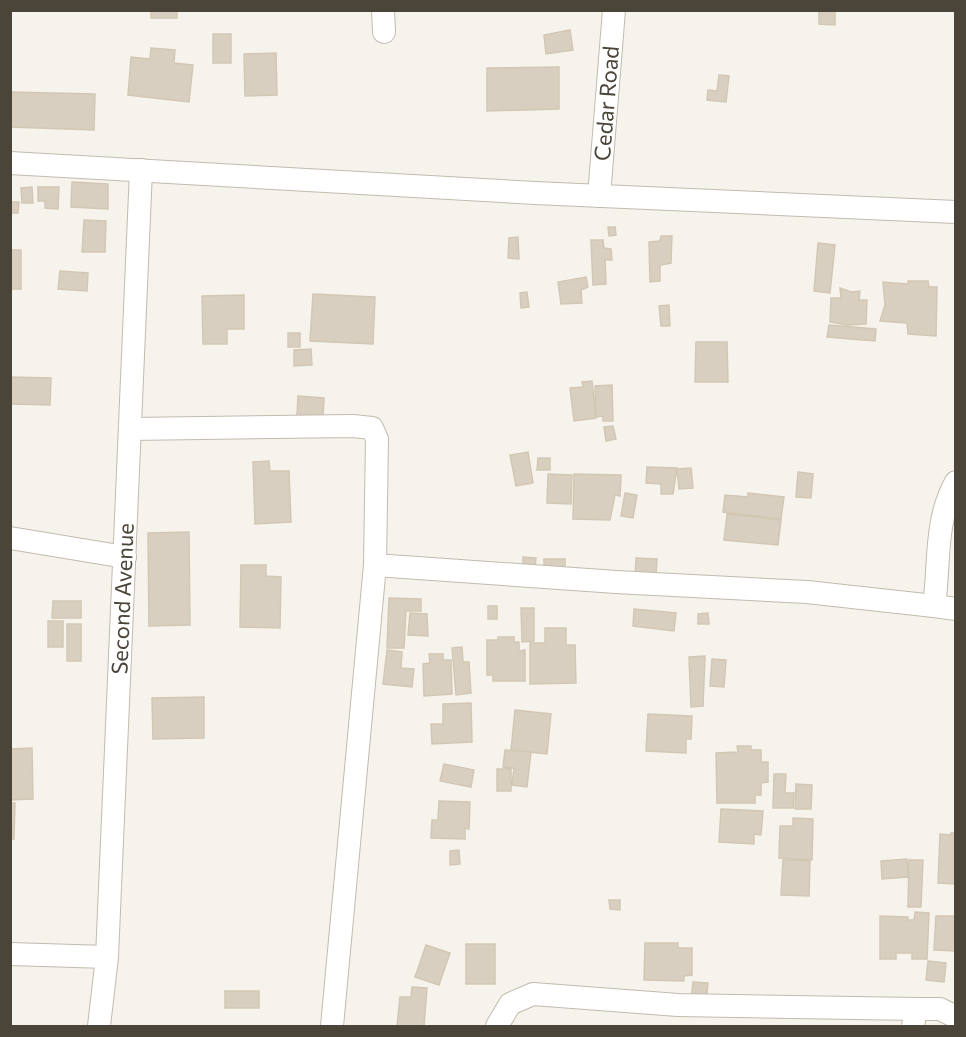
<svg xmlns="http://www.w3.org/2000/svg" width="966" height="1037" viewBox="0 0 966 1037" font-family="Commissioner,sans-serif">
	<rect width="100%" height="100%" fill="#f6f3ec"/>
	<path fill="#d8cfc1" stroke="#d3c7b4" stroke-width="1.5" d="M151,10H177V18H151Z
		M819,10H835V25L819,24Z
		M570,30L573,50L546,54L544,35Z
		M213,34H231V63H213Z
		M151,48L175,50L174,63L193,65L189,102L128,95L131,57L150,59Z
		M276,53L277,95L245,96L244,54Z
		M559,67V109L487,111V68Z
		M719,75L729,76L726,102L707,100L708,90L717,91Z
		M10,92L95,94L94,130L10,127Z
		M72,182L108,184V209L71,207Z
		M32,187L33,203H22L21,188Z
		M38,187H59L58,209L45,208V201H38Z
		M10,202H19L18,213H10Z
		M84,220L106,221L105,252H82Z
		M608,227H615L616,235L609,236Z
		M661,236H672L671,263L660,265V281L650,282L649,242L660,241Z
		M518,237L519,259L508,258L509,238Z
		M591,240H603L604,248L611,249L612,260H605L606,284L593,285Z
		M818,243L835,245L830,293L814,291Z
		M10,250H21V289H10Z
		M60,271L88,273L87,291L58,289Z
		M586,277L588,287L581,290L582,303L561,304L558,282Z
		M908,281H928L929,287H937L936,336L908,334L907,323L880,321L885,305L883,282L908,284Z
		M840,288L851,292L860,291L859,300H867L866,324L847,325L830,322L831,298H841Z
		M527,292L529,307L521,308L520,293Z
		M313,294L375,297L373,344L310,341Z
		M244,295V329H227V344H203L202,296Z
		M669,305L670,326H661L659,306Z
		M829,325L876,329L875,341L827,337Z
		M288,333H300V347H288Z
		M696,342H727L728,382H695Z
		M311,349L312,365L294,366V350Z
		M10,377L51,378L50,405L10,404Z
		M592,381L596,418L574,421L570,388L583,387L582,382Z
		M612,385L613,421H603V416L596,417L595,386Z
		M298,396L324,398L323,416L297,415Z
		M613,426L616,439L606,441L604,427Z
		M528,452L533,483L516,486L510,455Z
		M538,458H550V470H537Z
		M269,461L270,471H289L291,522L255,524L253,462Z
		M647,467L677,468L673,494H661V484L646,483Z
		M691,468L693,488L679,489L677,469Z
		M798,472L813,474L811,498L796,497Z
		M548,474L572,475L571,504L547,503Z
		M574,474L621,475L620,496L615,495L610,520L573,519Z
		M625,493L637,495L633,518L621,516Z
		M748,493L784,497L781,519L723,512L725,495L748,497Z
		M727,514L781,520L778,545L724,540Z
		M189,532L190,625L149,626L148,533Z
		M523,557L536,558L535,568H523Z
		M636,558L657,559L656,576L635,575Z
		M544,559H565V572L544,571Z
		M241,565H266V576L281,577L280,628L240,627Z
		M389,598L421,599V611H406L404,648H387Z
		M53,601H81V618H52Z
		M488,606H497V619H488Z
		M521,608H534V641L522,642Z
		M634,609L676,613L674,631L633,626Z
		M410,613L427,614L428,636L408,635Z
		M708,613L709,624H698V614Z
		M48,621H63V647H48Z
		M67,624H81V661H67Z
		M545,628H566V645H575L576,683L530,684V643H545Z
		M498,637H514V642H519V651L525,650V681H493V675H487V640H498Z
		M462,647L463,662H469L471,693L456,695L452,648Z
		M387,650L402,652L401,668L414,669L412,687L383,684Z
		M429,654H443V660H451L452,694L424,696L423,664L430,663Z
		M705,656L703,706L691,707L689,657Z
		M712,659L726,660L724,687L710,686Z
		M204,697V738L153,739L152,698Z
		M471,703L472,742L432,744L431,724H443V704Z
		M515,710L551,714L547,754L511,750Z
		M648,714L692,716L691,739H686V753L646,751Z
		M737,746H751V750H761V762H768V782L761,783V795H755V803H717L716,753L738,752Z
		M32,748L33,799L10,800V749Z
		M505,750L531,752L527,787L512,785L514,768L503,767Z
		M444,764L474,770L471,787L440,781Z
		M497,769H511V791H497Z
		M774,774H786L785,793H794L793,808H773Z
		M796,784L812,785L811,809H795Z
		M439,801L470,802L469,829L465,828V839L431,838L432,820H438Z
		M10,803H15L14,839H10Z
		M721,809L763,811L761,835L754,834V844L719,842Z
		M793,818L813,819L812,860L779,858L780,826H793Z
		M951,833H956V884L938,883L940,834L951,835Z
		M459,850L460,864L450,865V851Z
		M907,859L908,877L882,879L881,861Z
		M783,860L810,861L809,896L781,895Z
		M909,860H923L921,907H908Z
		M609,900H620V910L610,909Z
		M915,912L929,913L927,959H912V953H896V959H880V916L908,917V920H914Z
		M936,916H956V951L934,950Z
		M645,943H678V948H692V975L684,976V981L644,980Z
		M466,944H495V984H466Z
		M426,945L450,953L439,985L415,977Z
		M928,961L946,963L944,982L926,980Z
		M693,982L708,983L706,1002L691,1001Z
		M412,987L427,988L424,1026H397L400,997H411Z
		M225,991H259V1008H225Z"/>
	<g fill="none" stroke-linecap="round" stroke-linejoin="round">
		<g stroke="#c2bbae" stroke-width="24">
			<g id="street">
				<path d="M383,10L384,32"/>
				<path d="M10,163L535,193L956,212"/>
				<path id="s1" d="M599,196L614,10"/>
				<path d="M130,429L353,426L372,428L377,439L375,565L332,1026"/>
				<path d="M956,482C934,521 940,564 934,606L956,609"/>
				<path d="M10,538L125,557"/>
				<path d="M375,565L616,582L807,592L934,606"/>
				<path d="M10,954L107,957"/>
				<path id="s2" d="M99,1026L107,957L141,170"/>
				<path d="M497,1026L510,1004L533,994L678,1005L916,1009"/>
				<path d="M913,1026L916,1009H940L956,1017"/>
			</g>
		</g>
		<use href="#street" stroke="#fff" stroke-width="22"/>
	</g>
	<g text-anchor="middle" stroke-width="4.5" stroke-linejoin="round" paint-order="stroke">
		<g font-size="22" fill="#4b4439" stroke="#fff">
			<text dy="8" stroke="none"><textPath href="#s1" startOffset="93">Cedar Road</textPath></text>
			<text dy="8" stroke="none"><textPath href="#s2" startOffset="428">Second Avenue</textPath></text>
		</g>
	</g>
	<rect width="966" height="1037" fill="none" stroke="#4b4439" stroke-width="24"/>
</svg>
